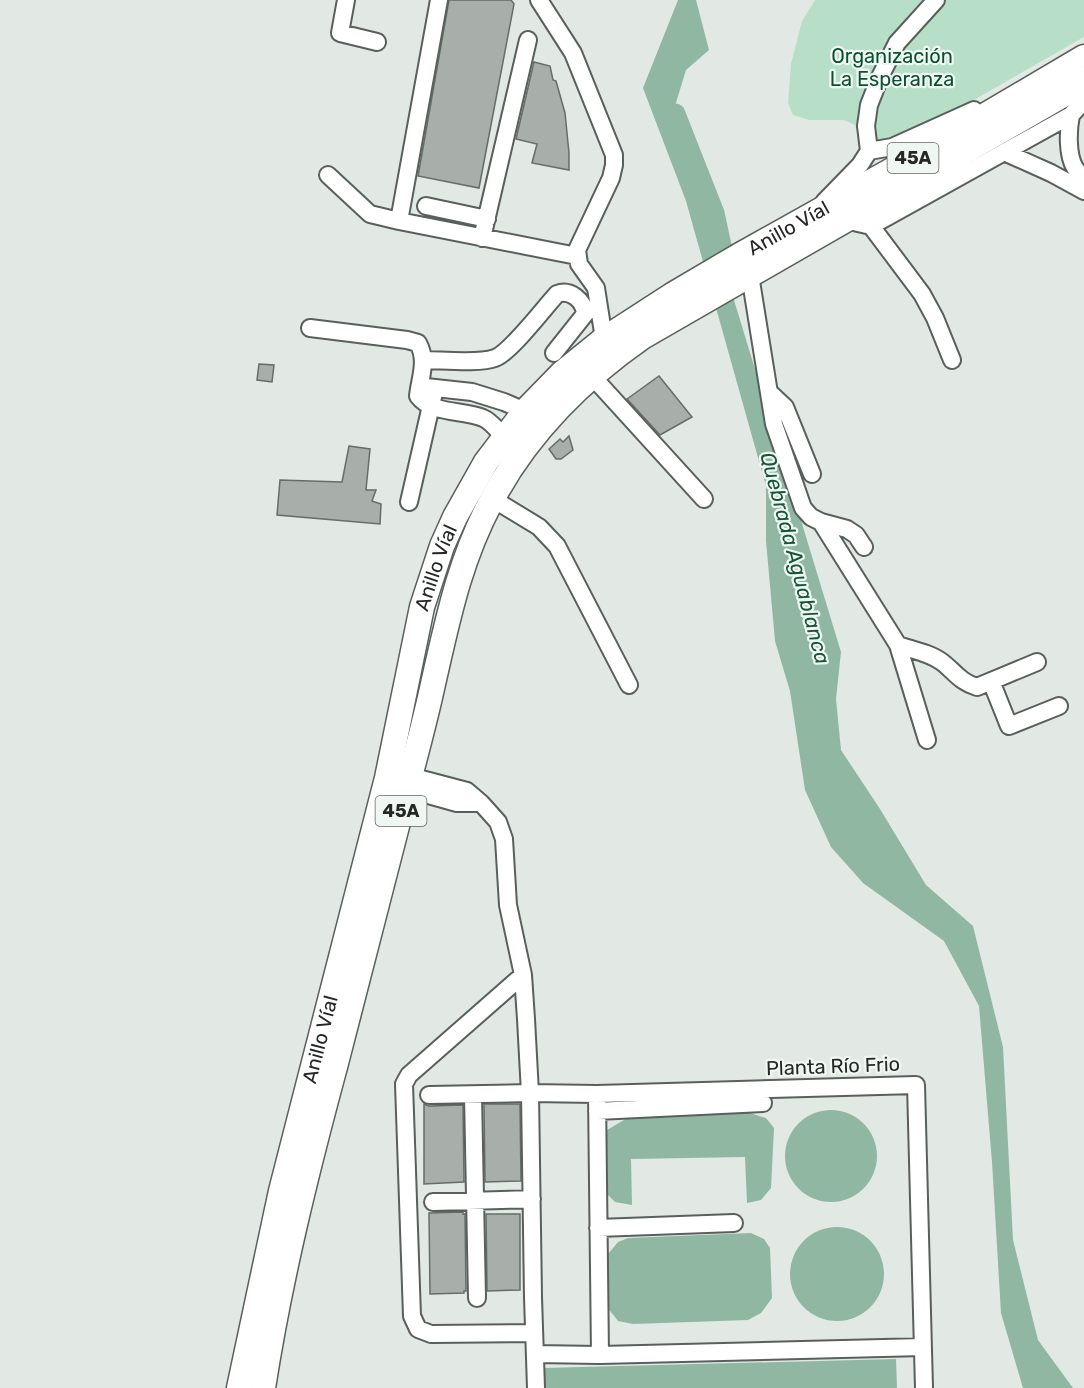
<svg xmlns="http://www.w3.org/2000/svg" width="1084" height="1388" viewBox="0 0 1084 1388" font-family="Rubik,sans-serif">
	<rect width="100%" height="100%" fill="#e2e9e5"/>
	<path fill="#b7dfc8" d="M815,0H1084V37L951,113L879,149L859,136L855,125L844,120H809L793,115L788,103L791,64L802,21Z"/>
	<path fill="#90b7a1" d="M678,0H696L709,50L686,70L675,106L841,652L836,699L841,750L880,809L926,885L973,926L1003,1047L1013,1240L1038,1340L1073,1388H1023L1001,1313L992,1162L979,1006L944,941L863,883L831,847L805,790L790,691L775,641L766,541V486L686,201L643,88Z
		M785 1156a46 46 0 1 1 92 0a46 46 0 1 1-92 0Z
		M750,1113L766,1118L774,1128L771,1188L761,1200L747,1203L745,1157L631,1159L632,1205L615,1202L607,1194L604,1142L607,1130L629,1117Z
		M790 1274a47 47 0 1 1 94 0a47 47 0 1 1-94 0Z
		M751,1233L764,1239L770,1248L772,1298L761,1313L748,1320L633,1324L618,1321L607,1307L608,1254L618,1242L628,1238Z
		M896,1359L897,1388H543V1368Z"/>
	<g fill="none" stroke-linecap="round" stroke-linejoin="round">
		<path stroke="#90b7a1" stroke-width="21" d="M675,114L714,213L728,278"/>
	</g>
	<path fill="#a8aeaa" stroke="#666c68" stroke-width="1.5" d="M449,0H511L514,4L479,188L418,176Z
		M534,62L550,66L553,80L556,81L565,113L569,153V170L532,163L537,144L516,139Z
		M259,364L274,365L272,382L257,380Z
		M659,376L692,417L660,435L627,399Z
		M569,436L573,450L561,459H556L549,449L560,439L563,442Z
		M349,446L370,449L366,490H376L372,501L381,504L380,524L277,515L280,480L342,482Z
		M424,1104L429,1106L463,1105L464,1182L424,1184Z
		M484,1104H520L521,1181L485,1182Z
		M463,1212V1214H465L466,1291H464V1293L430,1294L429,1213Z
		M486,1214H520V1290L487,1291Z"/>
	<g fill="none" stroke-linecap="round" stroke-linejoin="round">
		<g stroke="#595f5b" stroke-width="20">
			<path id="minor" d="M346,0L340,33L377,42
				M539,0L573,53L614,155V165L611,178L577,250L579,264L596,288L604,339
				M1071,115C1068,130 1067,155 1075,168C1078,172 1081,176 1084,180
				M869,151L892,147L974,110
				M1004,152L1051,173L1084,191
				M328,175L370,214L399,221L577,256
				M824,202L860,165L869,151L866,126L869,105L880,77L897,43L936,0
				M426,206L487,219
				M845,220L871,226L1071,115L1084,101
				M399,221L439,0
				M871,226L922,294L935,318L952,360
				M482,238L528,40
				M750,275L774,424L803,508L811,517L821,522L847,529L856,535L864,547
				M310,328L407,340L418,343C428,361 420,377 418,396C431,414 464,410 483,418C491,421 498,431 504,437
				M424,360C441,360 480,364 495,358C510,353 544,308 557,294C570,289 584,300 585,314L554,353
				M592,376L704,499
				M426,387L472,392L504,402L525,411
				M769,392L785,407L812,474
				M493,499L539,527L557,546L629,685
				M409,502L435,388
				M821,522L898,645L927,740
				M898,645C913,650 930,653 942,662C955,672 960,682 977,687L1037,662
				M991,681L1009,726L1059,706
				M410,776L467,791L481,803L498,822L504,839L508,905L523,975L526,1019L530,1093L533,1297L536,1388
				M407,789L457,803H481
				M523,975L409,1075L404,1084L412,1316L418,1329L431,1334L534,1333
				M597,1094L600,1355
				M429,1095L530,1093L597,1094L916,1085L924,1388
				M473,1095L477,1298
				M597,1111L763,1103
				M433,1202L532,1199
				M598,1228L734,1223
				M535,1354L600,1355L923,1347"/>
		</g>
		<g stroke="#595f5b" stroke-width="27">
			<g id="highway">
				<path id="s1" d="M239,1388L281,1191L387,778L422,607L442,546L455,517L486,462L525,411L562,373L604,339L672,295L740,255L899,166L1084,57"/>
				<path d="M263,1388C280,1278 307,1170 336,1063C359,974 382,884 405,795C415,758 425,721 433,684C448,618 460,558 493,498C529,431 582,379 644,336L1084,83"/>
			</g>
		</g>
		<use href="#minor" stroke="#fff" stroke-width="16"/>
		<use href="#highway" stroke="#fff" stroke-width="24"/>
	</g>
	<g text-anchor="middle" stroke-width="4.5" stroke-linejoin="round" paint-order="stroke">
		<g fill="#f0f7f2" stroke="#626563" stroke-width="1.5">
			<rect x="887.5" y="143" width="51" height="30" rx="4.5"/>
			<rect x="375.5" y="796" width="51" height="30" rx="4.5"/>
		</g>
		<g font-size="18" font-weight="bold" fill="#252726">
			<text x="913" y="164">45A</text>
			<text x="401" y="817">45A</text>
		</g>
		<g font-size="20" fill="#0b5033" stroke="#f0f7f2">
			<text x="892" y="63">Organización<tspan x="892" dy="23">La Esperanza</tspan></text>
		</g>
		<g font-size="20" fill="#252726" stroke="#f0f7f2">
			<text dy="7" stroke="none"><textPath href="#s1" startOffset="1348">Anillo Víal</textPath></text>
			<text dy="7" stroke="none"><textPath href="#s1" startOffset="844">Anillo Víal</textPath></text>
			<text dy="7" stroke="none"><textPath href="#s1" startOffset="358">Anillo Víal</textPath></text>
			<text transform="translate(833 1066) rotate(-2)" y="7">Planta Río Frio</text>
		</g>
		<g font-size="21" font-style="italic" fill="#15573a" stroke="#f0f7f2">
			<text transform="translate(795 558) rotate(75)" y="7">Quebrada Aguablanca</text>
		</g>
	</g>
</svg>
